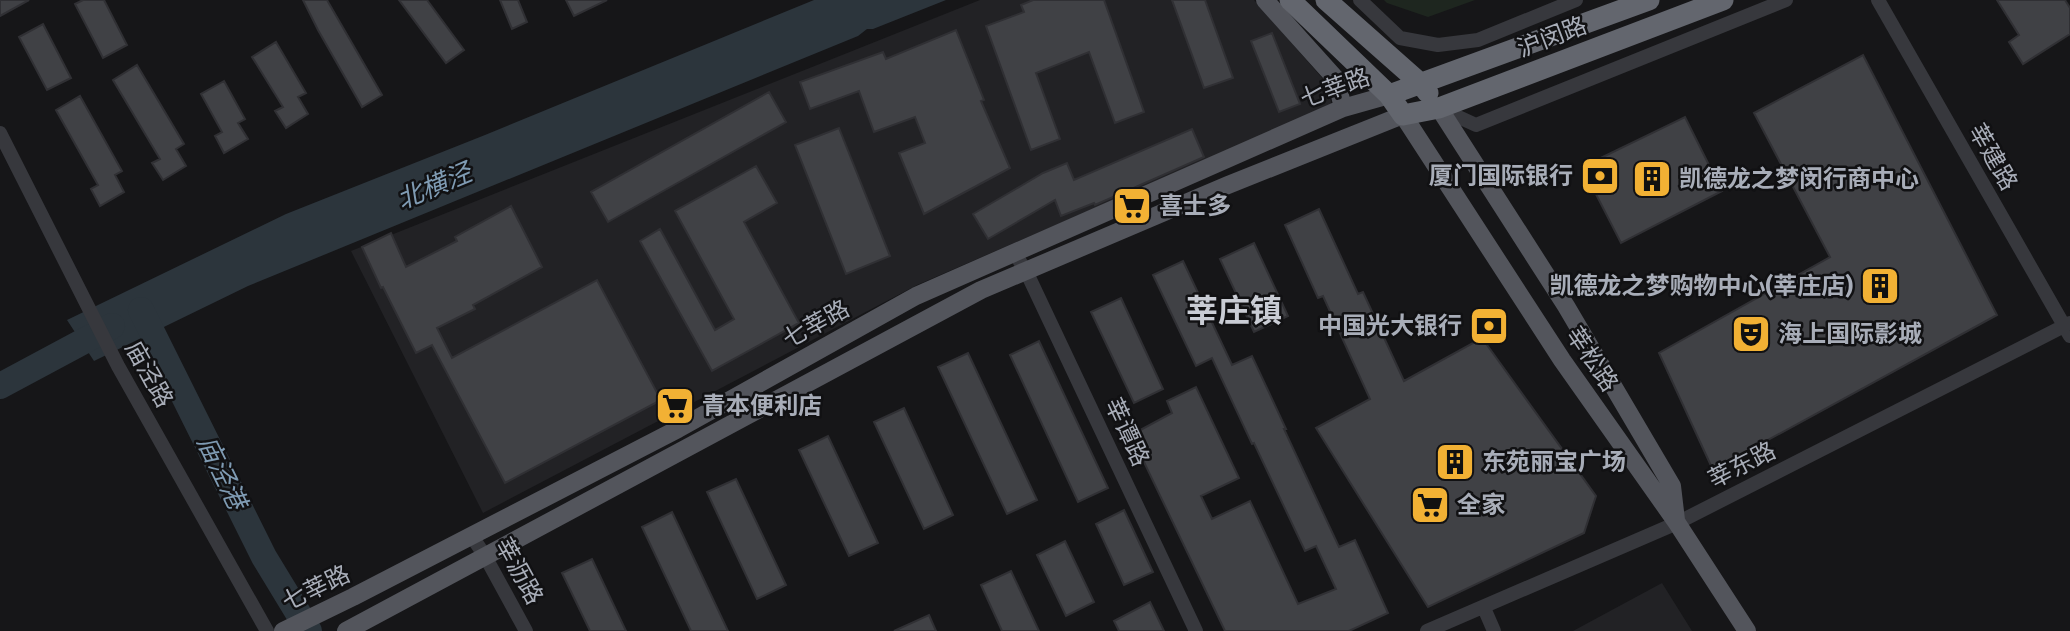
<svg xmlns="http://www.w3.org/2000/svg" width="2070" height="631" viewBox="0 0 2070 631" font-family="'Fira Sans','Noto Sans SC',sans-serif">
	<rect width="100%" height="100%" fill="#161618"/>
	<path fill="#222225" d="M980,0H1254L1330,87L1331,106L917,285L483,513L351,251Z
		M1662,583L1692,631H1573Z"/>
	<path fill="#1e261f" d="M1384,0H1475L1428,17L1387,3Z"/>
	<path fill="#2c353c" d="M814,0H946L873,29H867L858,36L248,286L94,361L67,320L286,214L485,135Z"/>
	<g fill="none" stroke-linecap="round" stroke-linejoin="round">
		<path stroke="#2c353c" stroke-width="26" d="M141,310L264,557L309,631
			M0,386L112,326"/>
	</g>
	<path fill="#404145" stroke="#303034" stroke-width="2" d="M0,0H29L0,16Z
		M83,0H104L127,45L103,58L75,4Z
		M303,0H327L382,95L362,107L318,30Z
		M399,0H427L464,50L446,63Z
		M500,0H518L527,22L512,29Z
		M566,0H607L574,16Z
		M1033,0H1104L1144,112L1115,123L1089,52L1036,73L1060,139L1031,150L986,26L1024,12L1021,5Z
		M1172,0H1205L1233,78L1204,88Z
		M1997,0H2065L2070,8V34L2023,64L2009,42L2019,35Z
		M43,24L71,78L47,90L19,37Z
		M956,30L984,100L981,101L1010,168L924,214L899,153L925,143L915,117L874,132L859,91L810,109L800,82L883,52L886,59Z
		M1272,33L1300,104L1279,112L1251,41Z
		M276,42L306,93L298,97L308,114L286,128L275,111L283,107L252,57Z
		M1863,55L1997,315L1713,470L1659,353L1830,257L1754,113Z
		M137,65L184,144L176,149L186,166L163,180L152,163L160,159L113,80Z
		M224,81L245,119L238,123L248,139L224,153L215,136L222,132L201,94Z
		M769,92L786,122L608,222L591,192Z
		M80,96L122,171L115,175L124,192L100,206L91,189L98,185L56,110Z
		M1685,117L1722,191L1621,243L1582,167Z
		M839,128L890,256L846,274L795,145Z
		M1192,129L1204,157L1095,205L1094,203L1061,216L1055,200L988,239L973,214L1043,173L1067,163L1074,180Z
		M756,166L777,203L744,222L799,323L712,371L640,241L660,229L715,330L734,319L675,211Z
		M511,206L542,267L473,305L475,309L437,328L452,358L597,280L661,400L505,483L432,345L416,353L383,287L381,288L362,247L391,233L406,267L457,241L455,237Z
		M1319,209L1358,294L1363,292L1404,381L1482,338L1596,496L1584,533L1428,607L1316,428L1370,399L1323,296L1318,298L1285,225Z
		M1254,243L1288,316L1254,332L1220,259Z
		M1183,261L1232,365L1252,356L1286,429H1284L1339,547L1355,540L1388,613L1349,631H1225L1131,435L1172,413L1167,401L1196,387L1239,478L1201,496L1212,519L1250,501L1298,604L1336,589L1316,546L1305,551L1254,443L1252,444L1212,358L1196,366L1153,275Z
		M1121,298L1163,389L1134,403L1091,312Z
		M1039,341L1108,488L1078,502L1010,355Z
		M968,353L1037,500L1007,514L938,367Z
		M904,408L953,515L924,529L874,422Z
		M828,436L878,543L849,556L799,450Z
		M736,479L786,585L757,599L707,492Z
		M1124,510L1153,572L1124,585L1096,524Z
		M672,512L728,631H691L642,527Z
		M1065,541L1094,602L1066,616L1037,555Z
		M592,559L626,631H590L562,573Z
		M1011,571L1039,631H1002L981,585Z
		M1150,602L1164,631H1119L1114,621Z
		M929,615L936,631H894Z"/>
	<g fill="none" stroke-linecap="round" stroke-linejoin="round">
		<path stroke="#37383d" stroke-width="14" d="M1360,0L1400,38L1438,45L1478,40L1576,0
			M1878,0L2070,336
			M1439,108L1476,125L1786,0
			M0,133L118,366L267,631
			M1015,254L1026,271L1196,631
			M471,535L485,556L526,631
			M1484,608L1494,631
			M1427,631L1677,523L2070,323"/>
		<path stroke="#53555c" stroke-width="18" d="M1265,0L1336,79L1343,108
			M1439,108L1566,306L1672,486L1676,520
			M283,631L353,597L678,429L916,296L1343,108L1389,95
			M346,631L981,290L1228,185L1403,115L1562,360L1677,523L1747,631"/>
		<path stroke="#63666e" stroke-width="21" d="M1290,0L1389,95L1403,115L1439,108L1723,0
			M1326,0L1420,83L1428,93
			M1389,95L1649,0"/>
	</g>
	<defs>
		<g id="bank-square" transform="scale(2.0125)"><rect x="-9" y="-9" width="18" height="18" rx="4" fill="#f2b134" stroke="#111113"/><path d="M-6-4H6V4H-6ZM0-2.3a2.3 2.3 0 1 0 0 4.6a2.3 2.3 0 1 0 0-4.6Z" fill="#111"/></g>
		<g id="building-square" transform="scale(2.0125)"><rect x="-9" y="-9" width="18" height="18" rx="4" fill="#f2b134" stroke="#111113"/><path d="M-4-6H4V6H1V3H-1V6H-4ZM-2.5-4.3h1.7v1.8h-1.7ZM.8-4.3h1.7v1.8H.8ZM-2.5-1h1.7V.8h-1.7ZM.8-1h1.7V.8H.8Z" fill="#111"/></g>
		<g id="supermarket-square" transform="scale(2.0125)"><rect x="-9" y="-9" width="18" height="18" rx="4" fill="#f2b134" stroke="#111113"/><path d="M-6-5.5h2.5l.6 2H6L4.5 2H-2.5L-4.4-4H-6ZM-1.5 3.2a1.3 1.3 0 1 0 .1 0ZM3 3.2a1.3 1.3 0 1 0 .1 0Z" fill="#111"/></g>
		<g id="theatre-square" transform="scale(2.0125)"><rect x="-9" y="-9" width="18" height="18" rx="4" fill="#f2b134" stroke="#111113"/><path d="M-5-5.5Q0-4 5-5.5V0Q5 5 0 6Q-5 5-5 0ZM-3.3-2.5H-1v1.5H-3.3ZM1-2.5H3.3v1.5H1ZM-2.8 1Q0 5.5 2.8 1Z" fill="#111"/></g>
	</defs>
	<g fill-rule="evenodd">
		<use href="#bank-square" x="1600" y="176"/>
		<use href="#building-square" x="1652" y="179"/>
		<use href="#supermarket-square" x="1132" y="206"/>
		<use href="#building-square" x="1880" y="286"/>
		<use href="#bank-square" x="1489" y="326"/>
		<use href="#theatre-square" x="1751" y="334"/>
		<use href="#supermarket-square" x="675" y="406"/>
		<use href="#building-square" x="1455" y="462"/>
		<use href="#supermarket-square" x="1430" y="505"/>
	</g>
	<g text-anchor="middle" stroke-width="5" stroke-linejoin="round" paint-order="stroke">
		<g font-size="24" fill="#a8adb8" stroke="#111113">
			<text transform="translate(1552 37) rotate(-21)" y="8">沪闵路</text>
			<text transform="translate(1335 88) rotate(-20)" y="8">七莘路</text>
			<text transform="translate(1993 157) rotate(60)" y="8">莘建路</text>
			<text transform="translate(816 324) rotate(-29)" y="8">七莘路</text>
			<text transform="translate(1592 359) rotate(56)" y="8">莘松路</text>
			<text transform="translate(149 374) rotate(61)" y="8">庙泾路</text>
			<text transform="translate(1127 432) rotate(65)" y="8">莘谭路</text>
			<text transform="translate(1742 465) rotate(-27)" y="8">莘东路</text>
			<text transform="translate(519 571) rotate(61)" y="8">莘沥路</text>
			<text transform="translate(316 588) rotate(-26)" y="8">七莘路</text>
		</g>
		<g font-size="24" font-weight="bold" fill="#a8adb8" stroke="#111113" text-anchor="start">
			<text x="1573" y="184" text-anchor="end">厦门国际银行</text>
			<text x="1679" y="187">凯德龙之梦闵行商中心</text>
			<text x="1159" y="214">喜士多</text>
			<text x="1853" y="294" text-anchor="end">凯德龙之梦购物中心(莘庄店)</text>
			<text x="1462" y="334" text-anchor="end">中国光大银行</text>
			<text x="1778" y="342">海上国际影城</text>
			<text x="702" y="414">青本便利店</text>
			<text x="1482" y="470">东苑丽宝广场</text>
			<text x="1457" y="513">全家</text>
		</g>
		<g font-size="26" font-style="italic" fill="#7f9bb3" stroke="#111113">
			<text transform="translate(434 186) rotate(-23)" y="9">北横泾</text>
			<text transform="translate(222 472) rotate(64)" y="9">庙泾港</text>
		</g>
		<g font-size="32" font-weight="bold" fill="#c9ccd4" stroke="#111113">
			<text x="1234" y="322">莘庄镇</text>
		</g>
	</g>
</svg>
